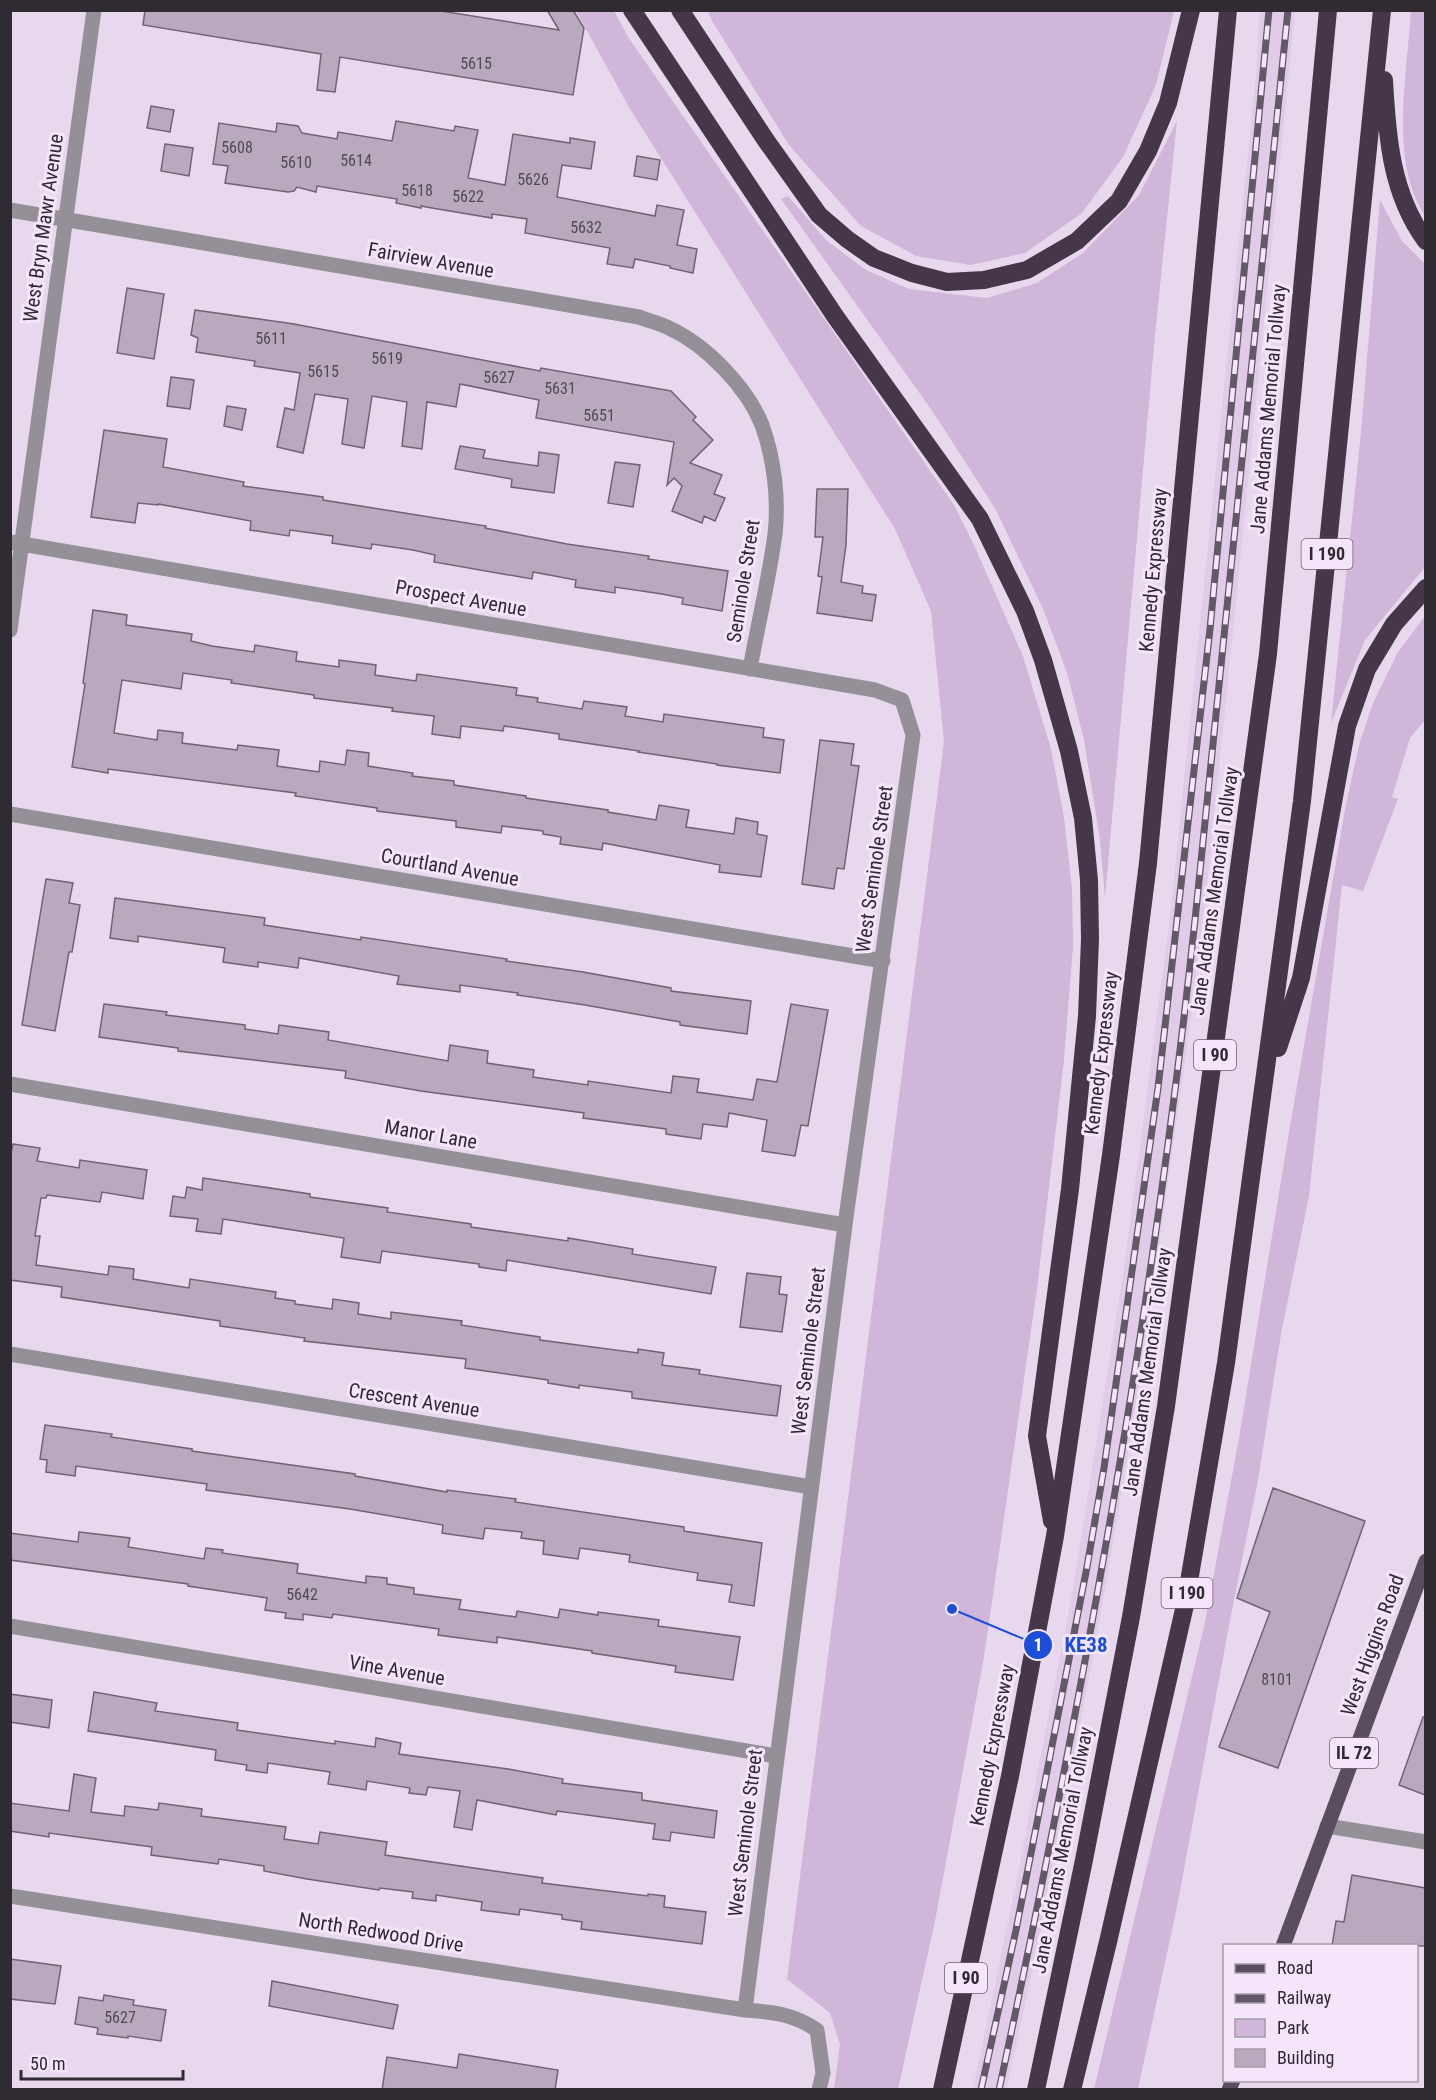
<svg xmlns="http://www.w3.org/2000/svg" width="1436" height="2100" viewBox="0 0 1436 2100" font-family="'Roboto Condensed',sans-serif">
	<rect width="100%" height="100%" fill="#e8d8ee"/>
	<path fill="#e0cbe8" d="M1260,11H1295L1226,701L1205,904L1185,1062L1139,1386L1108,1574L1051,1881L1007,2089H973L1016,1883L1072,1594L1124,1268L1171,908L1256,74Z"/>
	<path fill="#d0b6d9" d="M576,11H614L628,37L954,505L973,543L1023,656L1051,749L1064,817L1072,889L1073,946L1064,1060L1037,1289L984,1657L935,1921L898,2089H834L840,2044L830,2013L787,1979L944,742L931,611L895,529L630,109Z
		M708,11H1174L1156,85L1123,157L1082,213L1025,253L971,265L916,256L861,226L789,145L712,21Z
		M1411,11H1425V216C1389,162 1407,73 1411,11Z
		M1177,121L1155,335L1105,898L1100,840L1084,740L1067,673L1044,611L996,510L933,412L781,199L788,196L826,240L866,270L909,289L987,298L1037,283L1083,253L1139,195Z
		M1380,200L1402,241L1425,264V567L1365,640L1331,723L1361,432Z
		M1425,616V720L1410,738L1392,797L1398,799L1363,891L1342,885L1309,1196L1281,1334L1258,1480L1230,1620L1178,1902L1138,2089H1094L1205,1622L1239,1438L1288,1138L1346,804L1359,745L1373,703L1398,652Z"/>
	<path fill="#b8a9be" stroke="#716376" stroke-width="1.5" d="M145,10H435L559,30L547,10H573L584,28L573,95L340,57L335,92L317,90L321,54L143,25Z
		M151,106L174,110L170,132L147,128Z
		M396,121L454,131L455,126L478,130L468,178L505,185L513,134L570,143V138L595,142L591,169L562,165L557,197L655,216L657,205L684,210L677,245L697,249L693,273L670,268V266L635,259L633,268L607,264L610,248L525,233L527,219L492,214V218L432,208L421,206V208L396,203L397,199L317,186L316,192L297,187L294,191L288,192L225,183L228,166L213,164L219,123L276,132L277,123L298,126L302,133L337,139L338,132L392,141Z
		M165,144L193,148L189,176L161,171Z
		M637,156L660,160L657,180L634,176Z
		M127,288L164,294L154,359L117,353Z
		M195,310L294,324L540,371L541,368L671,391L696,417L693,420L713,440L690,463L722,475L714,494L725,498L715,521L704,516L702,523L672,511L682,486L674,478L667,485L674,442L536,418L539,400L460,384L456,407L427,402L422,449L402,446L407,402L372,396L364,448L342,444L348,399L315,394L303,453L277,447L285,408L294,410L300,373L254,366L255,361L196,352L198,338L191,335Z
		M171,377L194,380L190,409L167,406Z
		M227,406L246,409L242,430L224,426Z
		M104,430L167,439L163,467L244,482L243,486L323,497V500L486,526L485,528L567,544L649,556L648,559L728,571L722,611L682,604L683,598L662,594L615,587V593L575,587L576,580L533,572L532,579L434,562L435,555L413,550L372,544L371,549L332,543L333,536L290,530L289,536L250,530L251,521L158,504V505L138,503L135,523L91,517Z
		M460,446L485,450L483,458L538,466L539,452L559,455L554,493L511,487L512,479L455,469Z
		M615,462L640,465L633,507L608,503Z
		M817,489H848L846,545L841,582L863,586L862,593L876,595L872,621L817,613L822,577L818,576L823,537H815Z
		M93,610L127,615L126,625L192,634L191,641L212,646L254,652L255,645L297,652L296,661L339,667V660L376,665L375,675L416,681L417,674L517,688L516,695L538,698L537,702L582,709L584,701L627,707L625,716L663,722L664,714L764,728L763,737L784,740L780,773L717,765V764L638,752L639,751L559,739V734L504,726L503,731L461,726L460,738L432,734L434,716L392,711L393,708L314,698V695L231,683L232,680L183,673L181,689L122,680L114,733L157,740L158,730L183,733L182,743L237,750L238,745L279,750L277,766L319,772L320,761L345,765L347,750L369,753L368,766L413,773L412,776L454,781V785L526,796V798L608,810V812L656,820L659,805L689,810L686,827L734,834L736,818L758,822L757,834L767,836L761,877L719,872L720,865L603,843L602,850L560,844L561,837L543,834V831L502,826L501,833L456,827V821L377,811V808L295,796L296,793L108,769V773L72,767L85,684L83,683Z
		M820,740L854,744L851,765L859,766L844,869L837,868L834,889L802,884Z
		M46,879L73,883L69,903L80,905L72,952H69L55,1031L22,1025Z
		M115,898L265,918L264,925L361,940V937L507,959L506,961L583,972L671,988V991L751,1001L747,1034L680,1025V1022L585,1005L517,995L518,993L460,985V992L397,984L399,976L299,958L298,968L258,962V967L223,962L225,948L138,936V942L110,938Z
		M104,1004L167,1012L166,1015L245,1025V1029L278,1034L279,1025L329,1032L328,1040L448,1061L450,1045L488,1051L487,1063L534,1070L533,1077L588,1085V1081L671,1093L673,1076L699,1079L697,1092L753,1100L757,1079L777,1082L791,1004L828,1010L808,1126L801,1125L795,1156L762,1151L767,1120L729,1113L727,1127L703,1124L701,1139L666,1134V1129L583,1118L584,1113L421,1091L345,1078L346,1071L178,1051V1048L99,1037Z
		M13,1144L40,1148L37,1161L79,1168L80,1160L147,1170L143,1199L102,1192L100,1202L47,1195L46,1198H41L35,1236H40L36,1265L108,1275L109,1266L134,1269L133,1279L189,1288L190,1279L276,1292L275,1298L295,1301V1304L332,1309L333,1299L359,1303L358,1314L391,1319V1312L462,1321L461,1325L540,1337V1340L638,1353V1349L664,1353L662,1365L700,1370L699,1374L781,1386L777,1416L632,1398V1392L579,1385V1388L548,1383V1380L465,1368L466,1359L304,1341L305,1338L220,1326V1321L61,1297L62,1287L10,1280V1157Z
		M203,1178L310,1194V1197L388,1208L387,1212L471,1224V1227L568,1241V1238L633,1249L632,1254L716,1267L711,1294L507,1260L506,1271L479,1267V1264L382,1251L380,1263L341,1257L344,1238L223,1219L221,1234L196,1231L198,1219L170,1216L173,1196L185,1198L187,1187L202,1190Z
		M747,1273L781,1277L779,1294L787,1295L782,1332L740,1327Z
		M45,1425L112,1434L111,1437L192,1449V1451L355,1474V1476L447,1492V1490L516,1499L515,1502L684,1527V1531L762,1543L754,1606L729,1602L732,1585L697,1580L698,1573L629,1562L630,1555L580,1548L578,1559L543,1554L544,1541L521,1538L522,1532L485,1528L483,1539L442,1533L443,1525L350,1509L206,1490L207,1484L76,1466L75,1476L46,1472L47,1460L40,1459Z
		M1273,1488L1365,1521L1278,1768L1219,1747L1270,1612L1237,1598Z
		M79,1532L130,1538L128,1547L204,1559L206,1548L223,1550L222,1553L298,1564L297,1573L366,1583V1576L387,1578V1584L414,1588V1594L461,1600L459,1609L516,1617L517,1611L558,1618L560,1609L598,1615V1612L659,1620L658,1626L740,1637L733,1680L675,1672L676,1666L592,1653V1651L497,1637V1643L438,1635L439,1629L333,1614L332,1618L303,1614V1620L285,1618L286,1613L265,1610L267,1598L188,1586V1584L10,1560V1533L78,1542Z
		M94,1692L157,1703L155,1711L238,1723L237,1730L335,1744V1741L375,1747L376,1738L401,1743L399,1754L508,1769L563,1779L562,1783L642,1793V1800L717,1811L714,1838L671,1832L670,1841L653,1839L655,1824L557,1811L556,1815L477,1800L472,1830L454,1827L460,1791L428,1787L426,1795L409,1793L410,1788L367,1781L366,1790L328,1784L330,1772L268,1763L267,1773L246,1770L247,1765L215,1760L216,1750L88,1731Z
		M10,1694L52,1700L49,1728L10,1722Z
		M1423,1717H1425V1795L1399,1785Z
		M74,1774L96,1778L91,1812L124,1816L125,1806L158,1810L159,1803L202,1809L201,1816L286,1827L284,1839L318,1844L320,1832L387,1842L385,1855L543,1878L542,1883L648,1896V1894L665,1896L664,1907L706,1912L702,1944L581,1929L582,1922L562,1919V1915L520,1909L519,1915L481,1910L482,1902L436,1895V1901L412,1898L413,1892L380,1888L379,1890L307,1879L264,1871V1866L219,1859L218,1864L151,1855L152,1847L49,1833V1837L10,1831V1803L69,1811Z
		M1352,1875L1425,1888V1946H1332L1336,1921L1344,1922Z
		M10,1959L61,1966L55,2004L10,1999Z
		M272,1981L398,2005L393,2029L269,2006Z
		M104,1995L134,2000L133,2005L166,2010L161,2041L128,2036V2038L97,2034L98,2028L75,2024L79,1997L103,2001Z
		M459,2054L558,2070L555,2090H382L387,2057L457,2068Z"/>
	<g fill="none" stroke-linecap="round" stroke-linejoin="round">
		<path stroke="#958f98" stroke-width="15" d="M10,210L639,317C649,321 660,323 669,328C706,345 747,387 762,425C774,458 779,499 775,534C769,579 758,624 750,669
			M10,542L875,690L902,700L913,735L845,1225L745,2010
			M10,630L94,10
			M10,814L883,961
			M10,1084L845,1225
			M10,1354L811,1487
			M10,1626L776,1756
			M1327,1826L1426,1842
			M10,1896L745,2010C774,2012 793,2014 817,2030L823,2073L819,2090"/>
		<path stroke="#5a4e5e" stroke-width="15" d="M1283,1946L1426,1561
			M1229,2090L1233,2080"/>
		<path stroke="#453749" stroke-width="18" d="M632,10L835,316L980,519L1025,611L1043,660L1069,751L1083,818L1089,880L1090,939L1087,1016L1070,1189L1037,1436L1052,1521
			M680,10L765,139L819,215L847,239L874,258L912,273L947,282L984,280L1027,270L1077,241L1119,201L1148,151L1168,103L1191,10
			M1384,80C1387,136 1391,194 1426,241
			M1278,1048L1301,978L1347,726L1367,669L1394,624L1426,588
			M942,2090L1010,1776L1055,1536L1111,1155L1148,863L1228,10
			M1036,2090L1084,1860L1131,1617L1166,1406L1268,654L1328,10
			M1072,2090L1108,1942L1185,1605L1226,1363L1302,801L1382,10"/>
		<g stroke="#615965" stroke-width="7">
			<path id="rail" d="M981,2090L1016,1930L1087,1567L1104,1468L1158,1088L1210,629L1269,10
				M999,2090C1082,1703 1153,1313 1195,920L1288,10"/>
		</g>
		<use href="#rail" stroke="#f5e5fb" stroke-width="4.5" stroke-dasharray="14" stroke-linecap="butt"/>
	</g>
	<g text-anchor="middle" stroke-width="6" stroke-linejoin="round" paint-order="stroke">
		<g font-size="16" fill="#524a55">
			<text x="476" y="69">5615</text>
			<text x="237" y="153">5608</text>
			<text x="356" y="166">5614</text>
			<text x="296" y="168">5610</text>
			<text x="533" y="185">5626</text>
			<text x="417" y="196">5618</text>
			<text x="468" y="202">5622</text>
			<text x="586" y="233">5632</text>
			<text x="271" y="344">5611</text>
			<text x="387" y="364">5619</text>
			<text x="323" y="377">5615</text>
			<text x="499" y="383">5627</text>
			<text x="560" y="394">5631</text>
			<text x="599" y="421">5651</text>
			<text x="302" y="1600">5642</text>
			<text x="1277" y="1685">8101</text>
			<text x="120" y="2023">5627</text>
		</g>
		<g fill="#f5e5fb" stroke="#6b626e" stroke-width="1.5">
			<rect x="1301.5" y="539" width="51" height="30" rx="4.5"/>
			<rect x="1194" y="1040" width="42" height="30" rx="4.5"/>
			<rect x="1161.5" y="1578" width="51" height="30" rx="4.5"/>
			<rect x="1330" y="1738" width="48" height="30" rx="4.5"/>
			<rect x="945" y="1963" width="42" height="30" rx="4.5"/>
		</g>
		<g font-size="18" font-weight="bold" fill="#302a32">
			<text x="1327" y="560">I 190</text>
			<text x="1215" y="1061">I 90</text>
			<text x="1187" y="1599">I 190</text>
			<text x="1354" y="1759">IL 72</text>
			<text x="966" y="1984">I 90</text>
		</g>
		<g font-size="20" fill="#302a32" stroke="#f5e5fb">
			<text transform="translate(43 228) rotate(-82)" y="7">West Bryn Mawr Avenue</text>
			<text transform="translate(431 260) rotate(10)" y="7">Fairview Avenue</text>
			<text transform="translate(1268 409) rotate(-85)" y="7">Jane Addams Memorial Tollway</text>
			<text transform="translate(1153 570) rotate(-85)" y="7">Kennedy Expressway</text>
			<text transform="translate(743 581) rotate(-81)" y="7">Seminole Street</text>
			<text transform="translate(461 598) rotate(10)" y="7">Prospect Avenue</text>
			<text transform="translate(450 867) rotate(10)" y="7">Courtland Avenue</text>
			<text transform="translate(874 869) rotate(-82)" y="7">West Seminole Street</text>
			<text transform="translate(1214 891) rotate(-82)" y="7">Jane Addams Memorial Tollway</text>
			<text transform="translate(1101 1053) rotate(-83)" y="7">Kennedy Expressway</text>
			<text transform="translate(431 1134) rotate(10)" y="7">Manor Lane</text>
			<text transform="translate(808 1351) rotate(-83)" y="7">West Seminole Street</text>
			<text transform="translate(1147 1372) rotate(-82)" y="7">Jane Addams Memorial Tollway</text>
			<text transform="translate(414 1400) rotate(9)" y="7">Crescent Avenue</text>
			<text transform="translate(1372 1645) rotate(-70)" y="7">West Higgins Road</text>
			<text transform="translate(397 1670) rotate(10)" y="7">Vine Avenue</text>
			<text transform="translate(992 1745) rotate(-79)" y="7">Kennedy Expressway</text>
			<text transform="translate(745 1833) rotate(-83)" y="7">West Seminole Street</text>
			<text transform="translate(1062 1850) rotate(-79)" y="7">Jane Addams Memorial Tollway</text>
			<text transform="translate(381 1932) rotate(9)" y="7">North Redwood Drive</text>
		</g>
	</g>
	<path fill="none" stroke="#1d4ed8" stroke-width="2" d="M952 1609L1038 1645"/>
	<g fill="#1d4ed8" stroke="#f5e5fb" stroke-width="2">
		<circle cx="952" cy="1609" r="6"/>
		<circle cx="1038" cy="1645" r="15"/>
	</g>
	<g font-size="18" text-anchor="middle" font-weight="bold" fill="#fff">
		<text x="1038" y="1651">1</text>
	</g>
	<g font-size="21" text-anchor="middle" font-weight="bold" fill="#1d4ed8" stroke="#f5e5fb" stroke-width="6" stroke-linejoin="round" paint-order="stroke">
		<text x="1086" y="1652">KE38</text>
	</g>
	<rect width="1436" height="2100" fill="none" stroke="#302a32" stroke-width="24"/>
	<rect x="1223" y="1944" width="195" height="138" fill="#f5e5fb" stroke="#a69aab" stroke-width="1.5"/>
	<rect x="1235" y="1964" width="30" height="9" fill="#5a4e5e" stroke="#a69aab" stroke-width="1.5"/>
	<text x="1277" y="1974" font-size="18" fill="#302a32">Road</text>
	<rect x="1235" y="1994" width="30" height="9" fill="#615965" stroke="#a69aab" stroke-width="1.5"/>
	<text x="1277" y="2004" font-size="18" fill="#302a32">Railway</text>
	<rect x="1235" y="2019" width="30" height="18" fill="#d0b6d9" stroke="#a69aab" stroke-width="1.5"/>
	<text x="1277" y="2034" font-size="18" fill="#302a32">Park</text>
	<rect x="1235" y="2049" width="30" height="18" fill="#b8a9be" stroke="#a69aab" stroke-width="1.5"/>
	<text x="1277" y="2064" font-size="18" fill="#302a32">Building</text>
	<path d="M21 2070v9h162v-9" fill="none" stroke="#302a32" stroke-width="3"/>
	<text x="30" y="2070" font-size="18" fill="#302a32" stroke="#f5e5fb" stroke-width="4.5" paint-order="stroke">50 m</text>
</svg>
